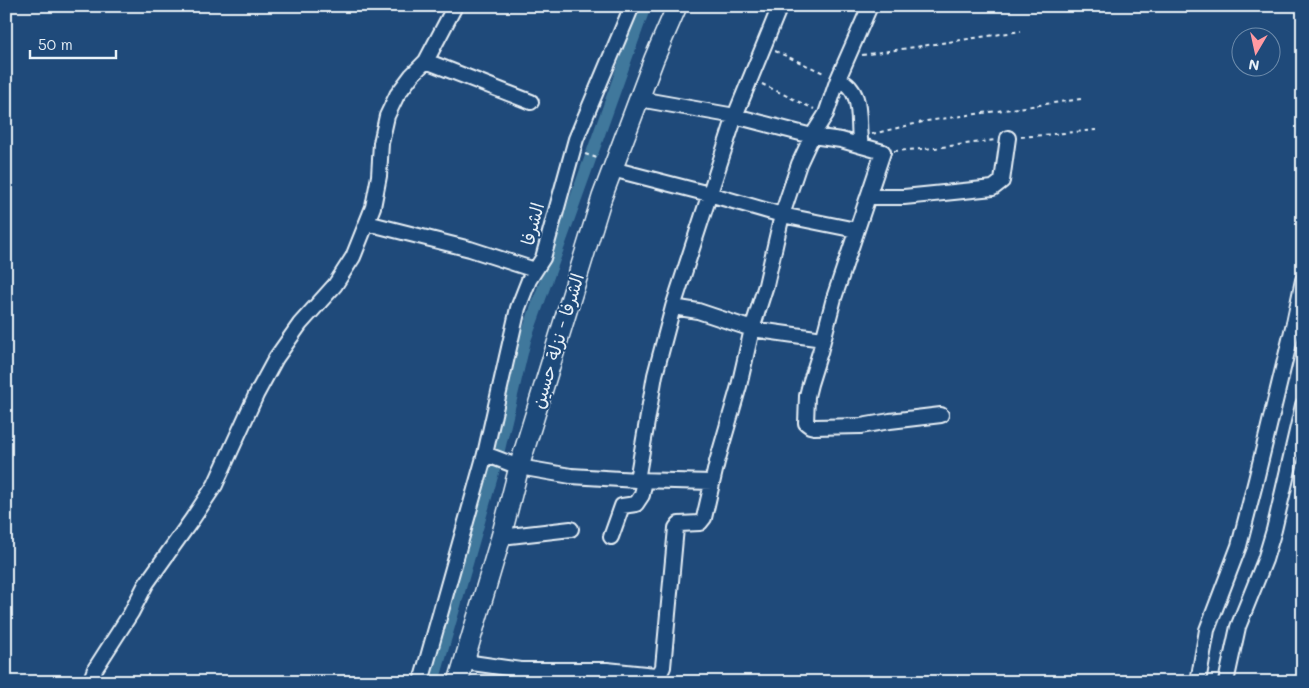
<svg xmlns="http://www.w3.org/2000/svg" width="1309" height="688" viewBox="0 0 1309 688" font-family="Mali,'Playpen Sans Arabic',sans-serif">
	<rect width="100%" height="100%" fill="#1f4a7a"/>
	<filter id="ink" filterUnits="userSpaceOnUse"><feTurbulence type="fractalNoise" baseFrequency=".02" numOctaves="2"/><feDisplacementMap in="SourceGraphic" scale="10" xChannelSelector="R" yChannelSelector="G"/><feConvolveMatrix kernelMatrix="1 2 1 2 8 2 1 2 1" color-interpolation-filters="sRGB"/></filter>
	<g filter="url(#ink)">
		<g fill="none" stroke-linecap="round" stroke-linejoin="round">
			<path stroke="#41789c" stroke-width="12" d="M433,682L496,462L525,340L645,6"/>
			<g stroke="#e8f1f8" stroke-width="18">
				<path id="street" d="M426,61L531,102
					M838,79C866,91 856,122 861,146
					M639,99L735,116L812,136L841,140L883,152L834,298L820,352L810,384L807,396L806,423L810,426L814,427L861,426L890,421L941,415
					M612,169L709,194L782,215L856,230
					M868,197H904L993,188L1002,181L1008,138
					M367,223L470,249L535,270
					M673,307L698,311L752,329L823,339
					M485,454L519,467L571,476L637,480L712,482
					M637,480L655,375L673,307L735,116L780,6
					M501,537L571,529
					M611,537L622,506L636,504L642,495L645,480
					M465,662L521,670H607L655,675L660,673L663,667L676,528L679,524L700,523L704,518L717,462L739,386L752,329L766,285L782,215L799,164L812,136L826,114L838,79L870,6
					M90,682L95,669L131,613L146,584L193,518L215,485L256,395L276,358L300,324L335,285L353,257L373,207L379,176L381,143L387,116L397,95L412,75L426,61L455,6
					M421,682L485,454L518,308L529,280L543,258L576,139L632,6
					M1198,682L1207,630L1239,546L1256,480L1294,323L1303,280
					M1226,682L1238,627L1265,560L1274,530L1303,405"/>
			</g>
			<g stroke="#e8f1f8" stroke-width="22">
				<path id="secondary" d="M458,682L501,537L519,467L602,197L654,59L677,6"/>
			</g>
			<path stroke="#e8f1f8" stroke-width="2" stroke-dasharray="4 4" stroke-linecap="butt" d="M775,51L826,74
				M862,55L1021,31
				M762,84L814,109
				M872,134L927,121L1081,99
				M1021,137L1096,130
				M894,151L935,148L996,140
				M585,154L600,159"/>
			<use href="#street" stroke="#1f4a7a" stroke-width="14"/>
			<use href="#secondary" stroke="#1f4a7a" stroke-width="19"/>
		</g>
	</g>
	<g text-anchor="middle" stroke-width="4" stroke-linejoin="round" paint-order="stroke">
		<g font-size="18" fill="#e8f1f8" stroke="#1f4a7a">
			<text transform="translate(533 224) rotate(-75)" y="6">الشرفا</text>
			<text transform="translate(558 341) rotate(-73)" y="6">الشرفا - نزلة حسين</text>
		</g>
	</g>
	<rect width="1309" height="688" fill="none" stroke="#1f4a7a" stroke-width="25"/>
	<rect x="12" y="12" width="1284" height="663" fill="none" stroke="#e8f1f8" stroke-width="2" filter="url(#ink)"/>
	<g transform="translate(1256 52) rotate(189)"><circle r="24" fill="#1f4a7a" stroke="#6f8dac"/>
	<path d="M0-4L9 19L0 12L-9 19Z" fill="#ff9aa2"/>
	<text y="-8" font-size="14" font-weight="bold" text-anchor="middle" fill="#e8f1f8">N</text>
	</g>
	<path d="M30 50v8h86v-8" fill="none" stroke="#e8f1f8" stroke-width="2.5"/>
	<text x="38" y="50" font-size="15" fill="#e8f1f8" stroke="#1f4a7a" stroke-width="4" paint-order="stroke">50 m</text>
</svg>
